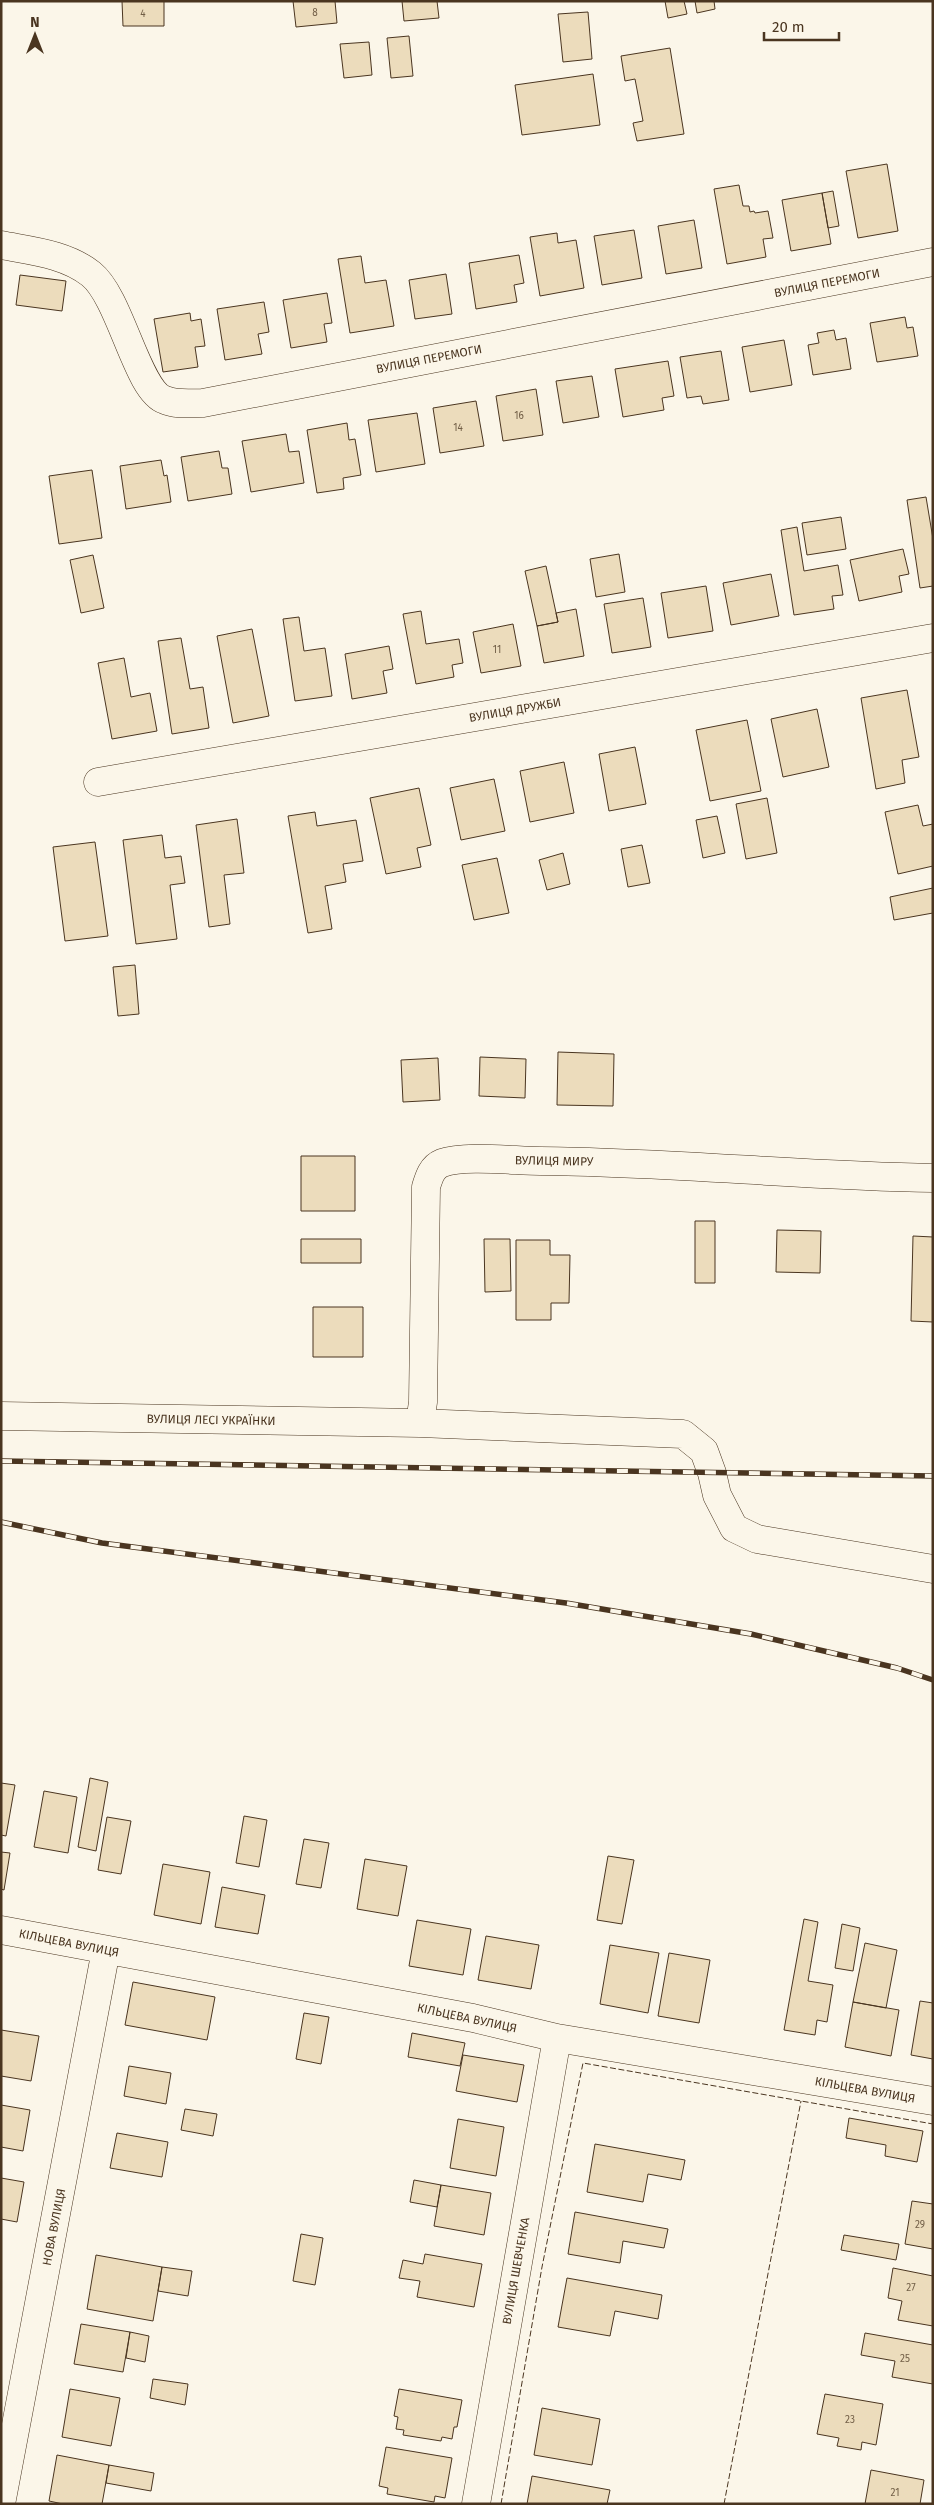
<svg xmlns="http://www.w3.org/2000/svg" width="934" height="2505" viewBox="0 0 934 2505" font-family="'Fira Sans',sans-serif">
	<rect width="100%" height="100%" fill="#fbf6e9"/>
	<path fill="#ecdcbc" stroke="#4a3520" d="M122,1H164V26H123Z
		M293,1H335L337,23L296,27Z
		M402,1H437L439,18L404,21Z
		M665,1H684L687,14L668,18Z
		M695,1H714L715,9L697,13Z
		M588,12L592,59L563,62L558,14Z
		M409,36L413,76L391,78L387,38Z
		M369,42L372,75L344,78L340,44Z
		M670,48L684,134L637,141L633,123L643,121L635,79L625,81L621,56Z
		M593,74L600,125L522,135L515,85Z
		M887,164L898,231L858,238L846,171Z
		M739,185L743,206H749L750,212L754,211L755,213L768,211L773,238L763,239L766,257L727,264L714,189Z
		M833,191L839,226L828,228L822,193Z
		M822,193L831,244L791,251L782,200Z
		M694,220L702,268L666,274L658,226Z
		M634,230L642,278L602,285L594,236Z
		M557,233L558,243L576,240L584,288L540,296L530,237Z
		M519,255L524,283L514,285L517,302L476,309L469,263Z
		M361,256L365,283L386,280L394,326L350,333L338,259Z
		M446,274L452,314L415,319L409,280Z
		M20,275L66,281L62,311L16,305Z
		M327,293L332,323L324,324L327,342L291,348L283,300Z
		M264,302L269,332L258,334L262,354L225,360L217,309Z
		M190,313L191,321L201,319L205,346L195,347L198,367L163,372L154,319Z
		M905,317L907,328L913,327L918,356L877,362L870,323Z
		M834,330L836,340L846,338L851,369L813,375L808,345L819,343L817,333Z
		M784,340L792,385L750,392L742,347Z
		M721,351L729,400L703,404L701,396L687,398L680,357Z
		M668,361L674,396L662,398L664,410L623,417L615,369Z
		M592,376L599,417L563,423L556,381Z
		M536,389L543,435L503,441L496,396Z
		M476,401L484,446L440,453L433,408Z
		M417,413L425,464L376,472L368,420Z
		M347,423L349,440L355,439L361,475L343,478L344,489L317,493L307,430Z
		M286,434L289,452L299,451L304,483L251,492L242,441Z
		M219,451L222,468H228L232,494L188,501L181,457Z
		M161,460L164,476L167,475L171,502L126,509L120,466Z
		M92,470L102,538L59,544L49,476Z
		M926,497L933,539V586L920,588L907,500Z
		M841,517L846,549L807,555L802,523Z
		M797,527L804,571L838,565L843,595L832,596L834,609L794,615L781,530Z
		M903,549L909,574L899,576L902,592L859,601L850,560Z
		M619,554L625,592L596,597L590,559Z
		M93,555L104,608L81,613L70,560Z
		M546,566L558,622L537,626L525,571Z
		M771,574L779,616L731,625L723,583Z
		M706,586L713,631L668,638L661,593Z
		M643,598L651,647L612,653L604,604Z
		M576,609L584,656L544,663L537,626L558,622L556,613Z
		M421,611L426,644L459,639L463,663L452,665L454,677L416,684L403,614Z
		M299,617L304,651L325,648L332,696L295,701L283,619Z
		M513,624L521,666L481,673L473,632Z
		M252,629L269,716L233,723L217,636Z
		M181,638L190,689L203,687L209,728L172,734L158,641Z
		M389,646L393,669L383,671L387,693L352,699L345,654Z
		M124,658L131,697L150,693L157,731L112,739L98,663Z
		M907,690L919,757L902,760L905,783L876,789L861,698Z
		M817,709L829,767L783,777L771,719Z
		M747,720L761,791L710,801L696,730Z
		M635,747L646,804L609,811L599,754Z
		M564,762L574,813L530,822L520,771Z
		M494,779L505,831L461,840L450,788Z
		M419,788L431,845L417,848L421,867L386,874L370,798Z
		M767,798L777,853L746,859L736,804Z
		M918,805L923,826L933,824V866L898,874L885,812Z
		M315,812L317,826L356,820L363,861L343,864L346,882L325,886L332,929L308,933L288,816Z
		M717,816L725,853L703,858L696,820Z
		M237,819L244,873L224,875L230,924L209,927L196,825Z
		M162,835L165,858L181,856L185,883L170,885L177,939L136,944L123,840Z
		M95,842L108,936L65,941L53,847Z
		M642,845L650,883L628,887L621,849Z
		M563,853L570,884L547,890L539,860Z
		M497,858L509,913L474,920L462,865Z
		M933,888V913L894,920L890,897Z
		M135,965L139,1014L118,1016L113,967Z
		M558,1052L614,1054L613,1106L557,1105Z
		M480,1057L526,1059L525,1098L479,1096Z
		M438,1058L440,1100L403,1102L401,1060Z
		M301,1156H355V1211H301Z
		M695,1221H715V1283H695Z
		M777,1230L821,1231L820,1273L776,1272Z
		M913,1236L933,1237V1322L911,1321Z
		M301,1239H361V1263H301Z
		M484,1239H510L511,1291L485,1292Z
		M516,1240H550V1255H570L569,1303H551V1320H516Z
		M313,1307H363V1357H313Z
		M90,1778L108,1782L96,1851L78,1847Z
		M1,1783L15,1785L6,1836L1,1835Z
		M44,1791L77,1797L68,1853L34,1847Z
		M244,1816L267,1820L259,1867L236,1863Z
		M107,1817L131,1821L121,1874L98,1870Z
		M304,1839L329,1843L321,1888L296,1884Z
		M1,1852L10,1853L4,1890L1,1889Z
		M608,1856L634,1860L622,1924L597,1920Z
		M365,1859L407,1866L398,1916L357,1909Z
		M163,1864L210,1872L201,1924L154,1915Z
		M222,1887L265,1895L258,1934L215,1927Z
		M804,1919L818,1922L808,1981L833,1985L827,2022L817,2020L815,2035L784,2030Z
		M417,1920L471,1929L463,1975L409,1966Z
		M842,1924L860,1928L853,1971L835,1968Z
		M486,1936L539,1945L531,1989L478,1980Z
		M865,1943L897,1950L886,2008L853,2002Z
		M610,1945L659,1953L648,2013L600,2004Z
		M669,1953L710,1960L699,2023L658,2016Z
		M133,1982L215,1997L207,2040L125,2025Z
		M920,2001L933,2003V2059L911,2055Z
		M853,2002L899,2010L891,2056L845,2047Z
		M304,2013L329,2017L321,2064L296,2059Z
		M1,2030L39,2036L31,2081L1,2076Z
		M412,2033L465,2043L460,2066L408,2057Z
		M463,2055L524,2065L517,2102L456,2091Z
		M129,2066L171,2073L166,2104L124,2096Z
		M1,2105L30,2110L23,2151L1,2147Z
		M185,2109L217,2114L213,2136L181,2130Z
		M849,2118L923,2131L917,2162L885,2156L886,2145L846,2138Z
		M458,2119L504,2127L496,2176L450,2168Z
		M117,2133L168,2142L162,2177L110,2168Z
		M595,2144L685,2160L681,2180L648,2174L643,2202L587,2192Z
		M1,2178L24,2182L17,2222L1,2219Z
		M414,2180L441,2185L437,2207L410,2202Z
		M441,2185L491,2193L484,2235L434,2226Z
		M912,2201L933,2204V2249L905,2244Z
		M575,2212L668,2229L664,2248L623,2241L620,2263L568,2254Z
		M301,2234L323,2238L315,2285L293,2281Z
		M844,2235L899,2244L896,2260L841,2250Z
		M425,2254L482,2264L474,2307L417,2297L420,2281L399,2278L403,2260L423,2264Z
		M96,2255L162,2267L153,2321L87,2309Z
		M162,2267L192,2271L188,2296L158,2291Z
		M893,2268L933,2276V2326L898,2320L902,2301L888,2298Z
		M567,2278L662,2295L658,2319L615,2311L610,2336L558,2327Z
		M81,2324L130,2332L123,2372L74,2364Z
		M130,2332L149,2336L145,2362L126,2358Z
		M865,2333L933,2345V2384L892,2377L895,2361L861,2355Z
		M153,2379L188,2384L185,2405L150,2398Z
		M70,2389L120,2398L111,2446L62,2437Z
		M399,2389L462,2400L457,2427H454L452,2439L442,2437L441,2441L403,2435L404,2430L396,2429L398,2417L394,2416Z
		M825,2394L883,2404L876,2445L862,2442L861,2450L837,2446L839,2438L817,2434Z
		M542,2408L600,2419L592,2465L534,2455Z
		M386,2447L452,2458L445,2498L435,2496L434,2502L387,2494L388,2488L379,2486Z
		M57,2455L109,2465L102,2504H63L49,2501Z
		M109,2465L154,2473L151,2491L106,2483Z
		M871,2470L924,2480L920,2504H865Z
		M532,2476L610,2490L607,2504H527Z"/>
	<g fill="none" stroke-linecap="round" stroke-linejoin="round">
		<g stroke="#4a3520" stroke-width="29">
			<path id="minor" d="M1,245C32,251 66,254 91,274C121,298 137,391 165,400C177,405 190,403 203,403L933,262
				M98,782L933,638
				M1,1416L420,1423L683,1434L704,1451L712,1473L717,1495L734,1528L757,1539L933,1569
				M420,1423L423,1402L426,1187C429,1177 432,1167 442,1163C464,1155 516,1161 540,1161C671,1162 802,1176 933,1178
				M1,1930L473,2018L557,2038L933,2101
				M1,2504L106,1950
				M476,2504L557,2038"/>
		</g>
		<use href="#minor" stroke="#fbf6e9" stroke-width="28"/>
		<g stroke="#4a3520" stroke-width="5.5">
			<path id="rail" d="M1,1461L933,1476
				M1,1522L102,1543L566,1603L751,1634L897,1668L933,1680"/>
		</g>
		<use href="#rail" stroke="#fbf6e9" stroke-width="4" stroke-dasharray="11" stroke-linecap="butt"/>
		<path stroke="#4a3520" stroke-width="1" stroke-dasharray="6 2.5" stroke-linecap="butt" d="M501,2504L542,2267L583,2063L933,2124
			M724,2504L801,2101"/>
	</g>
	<g text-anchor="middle" stroke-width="4" stroke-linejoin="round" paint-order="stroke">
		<g font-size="10" fill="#725f47">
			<text x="315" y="16">8</text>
			<text x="143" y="17">4</text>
			<text x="519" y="419">16</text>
			<text x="458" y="431">14</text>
			<text x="497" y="653">11</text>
			<text x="920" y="2228">29</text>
			<text x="911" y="2291">27</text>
			<text x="905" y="2362">25</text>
			<text x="850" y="2423">23</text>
			<text x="895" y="2496">21</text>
		</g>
		<g font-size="12" fill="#4a3520" stroke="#fbf6e9">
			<text transform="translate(827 283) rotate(-11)" y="4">ВУЛИЦЯ ПЕРЕМОГИ</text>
			<text transform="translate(429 359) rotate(-11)" y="4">ВУЛИЦЯ ПЕРЕМОГИ</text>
			<text transform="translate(515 710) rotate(-10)" y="4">ВУЛИЦЯ ДРУЖБИ</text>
			<text transform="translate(554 1161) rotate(1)" y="4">ВУЛИЦЯ МИРУ</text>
			<text transform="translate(211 1420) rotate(1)" y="4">ВУЛИЦЯ ЛЕСІ УКРАЇНКИ</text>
			<text transform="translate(69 1943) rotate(11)" y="4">КІЛЬЦЕВА ВУЛИЦЯ</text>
			<text transform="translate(467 2018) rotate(12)" y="4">КІЛЬЦЕВА ВУЛИЦЯ</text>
			<text transform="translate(865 2090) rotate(10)" y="4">КІЛЬЦЕВА ВУЛИЦЯ</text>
			<text transform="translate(54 2227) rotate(-79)" y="4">НОВА ВУЛИЦЯ</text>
			<text transform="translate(516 2271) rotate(-80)" y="4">ВУЛИЦЯ ШЕВЧЕНКА</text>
		</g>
	</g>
	<rect width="934" height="2505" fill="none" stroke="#4a3520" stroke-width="5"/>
	<g transform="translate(35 35)" stroke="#fbf6e9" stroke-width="4" paint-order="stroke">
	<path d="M0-4L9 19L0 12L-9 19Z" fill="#4a3520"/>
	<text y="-8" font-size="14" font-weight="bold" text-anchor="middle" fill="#4a3520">N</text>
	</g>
	<path d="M764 32v8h75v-8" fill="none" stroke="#4a3520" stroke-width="2.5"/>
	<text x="772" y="32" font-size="15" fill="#4a3520" stroke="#fbf6e9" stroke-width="4" paint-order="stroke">20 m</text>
</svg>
